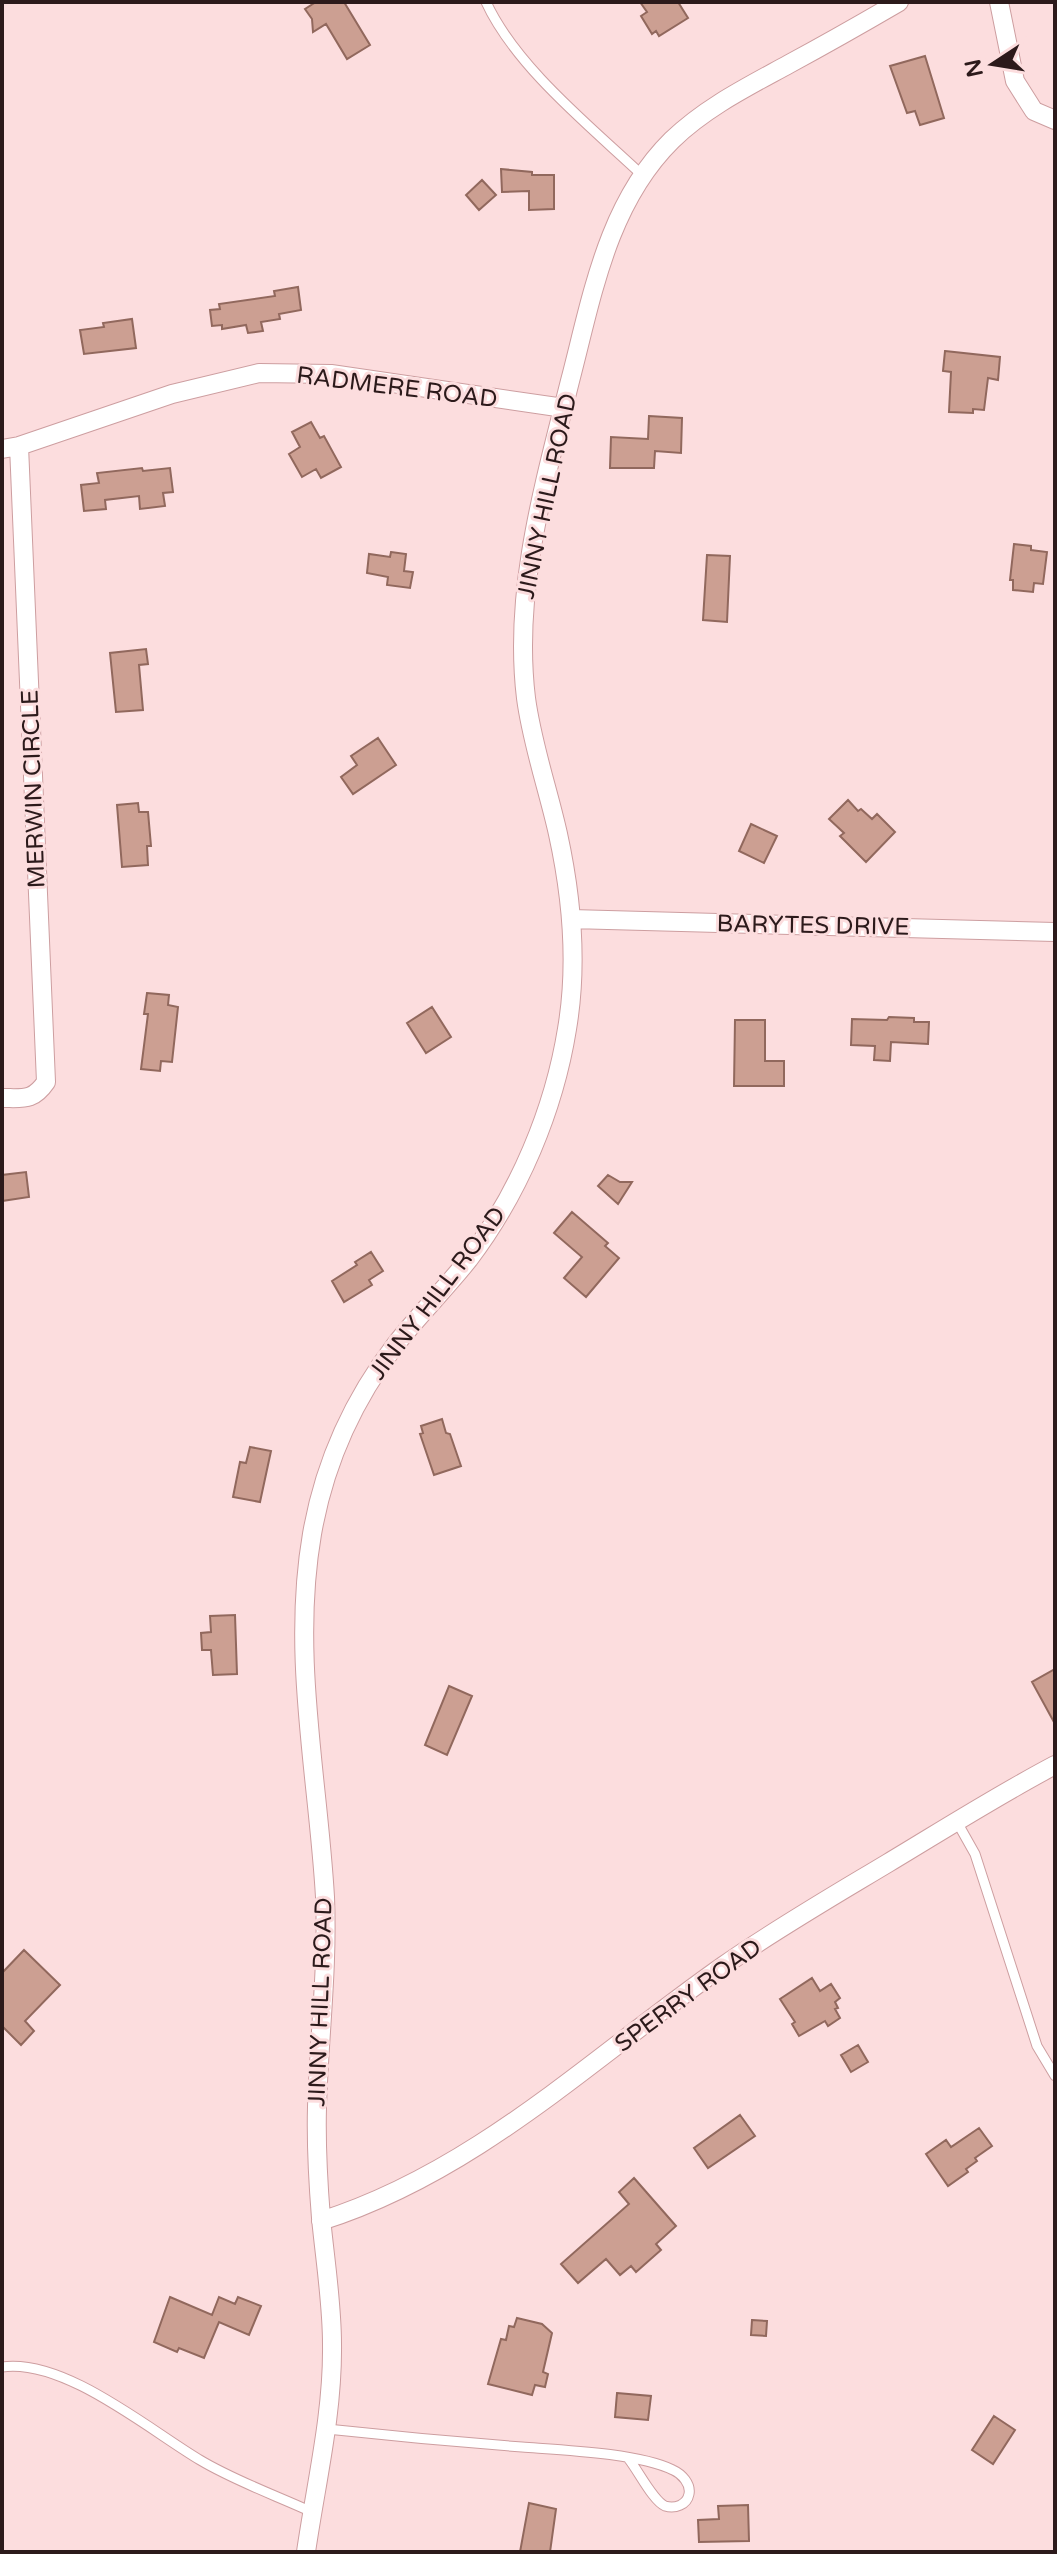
<svg xmlns="http://www.w3.org/2000/svg" width="1057" height="2554" viewBox="0 0 1057 2554" font-family="'Varela Round',sans-serif">
	<rect width="100%" height="100%" fill="#fcddde"/>
	<path fill="#cc9f92" stroke="#91685d" stroke-width="2" d="M316,2H344L370,45L347,59L326,24L313,32L312,19L305,9Z
		M640,2H678L688,18L659,36L656,31L652,34L641,16L647,12Z
		M925,56L944,118L920,125L915,111L907,113L890,66Z
		M501,169L532,172V175H554V209L529,210V191L502,192Z
		M482,180L496,195L479,210L466,195Z
		M298,287L301,310L279,314L280,319L261,322L263,331L248,333L246,325L222,329V325L212,326L210,310L220,309L219,304L275,296L274,291Z
		M132,319L136,348L84,354L80,330L104,327L103,323Z
		M945,351L1000,357L998,380L988,378L984,410L973,409V413L949,412L951,372L943,371Z
		M649,416L682,418L681,453L655,451L654,468H610L611,437L648,439Z
		M311,422L320,438L324,436L341,467L321,478L316,469L302,477L289,454L300,447L292,432Z
		M142,468L143,471L170,468L173,492L163,493L165,506L140,509L139,496L105,500L106,509L84,511L81,485L99,483L97,473Z
		M1014,544L1031,546V550L1047,552L1043,584L1034,583L1033,592L1013,590V580H1010Z
		M391,552L406,554L404,571L413,572L410,588L387,585L388,577L367,573L369,554L390,557Z
		M707,555L730,556L727,622L703,620Z
		M146,649L148,664L139,665L143,710L116,712L110,653Z
		M378,738L396,765L353,794L341,777L357,765L351,756Z
		M848,800L858,811L861,809L872,819L877,814L895,832L866,862L840,836L844,833L829,819Z
		M138,803L139,812H148L151,846H147L148,865L122,867L117,805Z
		M751,824L777,836L764,863L739,851Z
		M147,993L169,995L168,1005L178,1007L172,1062L161,1061L160,1071L141,1069L148,1014H144Z
		M432,1007L451,1037L426,1053L407,1023Z
		M889,1017L914,1018V1022H929L928,1044L891,1042L890,1061L874,1060L875,1046L851,1045L852,1019L887,1020Z
		M735,1020H765V1061H784V1086H734Z
		M26,1172L29,1197L2,1201V1175Z
		M608,1175L620,1182H632L618,1204L598,1186Z
		M572,1212L608,1243L605,1246L619,1258L586,1297L564,1278L582,1257L554,1233Z
		M371,1252L383,1271L369,1280L372,1285L344,1302L332,1281L357,1265L355,1262Z
		M442,1419L446,1433L450,1434L461,1466L434,1475L420,1434L423,1433L421,1426Z
		M250,1447L271,1451L260,1502L233,1497L240,1462L246,1463Z
		M235,1615L237,1674L213,1675L211,1650H202L201,1633L211,1632L210,1616Z
		M1055,1669V1724L1032,1682Z
		M449,1686L472,1696L447,1755L425,1745Z
		M24,1950L60,1985L25,2021L34,2031L21,2045L2,2026V1973Z
		M812,1978L820,1991L831,1984L840,1998L835,2002L838,2008L835,2009L840,2018L828,2026L825,2021L799,2036L792,2024L795,2022L780,1999Z
		M858,2045L868,2062L851,2072L841,2055Z
		M740,2115L755,2136L708,2168L694,2148Z
		M979,2128L992,2146L975,2158L977,2161L966,2169L968,2172L948,2186L926,2154L946,2140L951,2147Z
		M634,2178L676,2226L656,2244L661,2250L636,2272L631,2266L620,2275L606,2259L578,2283L561,2264L629,2204L619,2192Z
		M170,2297L212,2315L219,2297L235,2304L238,2297L261,2306L249,2335L219,2322L204,2358L179,2348L177,2352L154,2342Z
		M517,2318L542,2324L552,2333L543,2372L548,2374L545,2387L535,2385L532,2395L488,2384L501,2339L506,2340L509,2326L514,2327Z
		M752,2320L767,2321L766,2336L751,2335Z
		M617,2393L651,2396L648,2420L615,2417Z
		M994,2416L1015,2430L993,2464L972,2450Z
		M529,2503L556,2509L550,2552H520Z
		M748,2505L749,2541L699,2542L698,2520L719,2519L718,2506Z"/>
	<g fill="none" stroke-linecap="round" stroke-linejoin="round">
		<g stroke="#cd9ea0" stroke-width="11">
			<path id="service" d="M486,2C516,67 590,126 642,175
				M957,1822L975,1854L1037,2046L1055,2076
				M2,2367C64,2358 148,2429 200,2460C235,2481 275,2495 312,2512
				M327,2429C392,2436 457,2442 522,2447C562,2450 638,2453 673,2470C682,2474 691,2484 689,2494C687,2505 675,2509 665,2506C653,2501 638,2470 628,2458"/>
		</g>
		<g stroke="#cd9ea0" stroke-width="20">
			<path id="minor" d="M999,2L1015,81L1034,111L1055,120
				M2,449L19,446L172,394L259,373L331,374L564,408
				M571,919L1055,932
				M2,1098C24,1098 33,1101 46,1082L19,446
				M321,2221C476,2172 593,2057 723,1966C776,1929 833,1896 888,1863C943,1830 998,1795 1055,1765
				M306,2552C316,2483 333,2414 332,2344C332,2302 325,2260 321,2218C318,2181 316,2144 317,2107C319,2037 328,1967 325,1897C318,1776 291,1655 312,1534C324,1465 353,1400 396,1344C419,1315 446,1288 469,1259C519,1193 554,1110 567,1029C578,964 572,898 558,834C548,789 532,744 526,698C513,591 544,485 570,381C592,297 607,204 672,140C706,107 749,86 789,64C826,44 863,23 899,2"/>
		</g>
		<use href="#service" stroke="#fff" stroke-width="9"/>
		<use href="#minor" stroke="#fff" stroke-width="18"/>
	</g>
	<g text-anchor="middle" stroke-width="6" stroke-linejoin="round" paint-order="stroke">
		<g font-size="24" fill="#2c1a1b" stroke="#fcddde">
			<text transform="translate(397 387) rotate(7)" y="8">RADMERE ROAD</text>
			<text transform="translate(547 496) rotate(-78)" y="8">JINNY HILL ROAD</text>
			<text transform="translate(33 789) rotate(-92)" y="8">MERWIN CIRCLE</text>
			<text transform="translate(813 925) rotate(1)" y="8">BARYTES DRIVE</text>
			<text transform="translate(437 1293) rotate(-53)" y="8">JINNY HILL ROAD</text>
			<text transform="translate(688 1995) rotate(-36)" y="8">SPERRY ROAD</text>
			<text transform="translate(320 2002) rotate(-88)" y="8">JINNY HILL ROAD</text>
		</g>
	</g>
	<rect width="1057" height="2554" fill="none" stroke="#2c1a1b" stroke-width="8"/>
	<g transform="translate(993 64) rotate(258)" stroke="#fcddde" stroke-width="6" paint-order="stroke">
	<path d="M0-6L14 30L0 20L-14 30Z" fill="#2c1a1b"/>
	<text y="-12" font-size="22" font-weight="bold" text-anchor="middle" fill="#2c1a1b">N</text>
	</g>
</svg>
